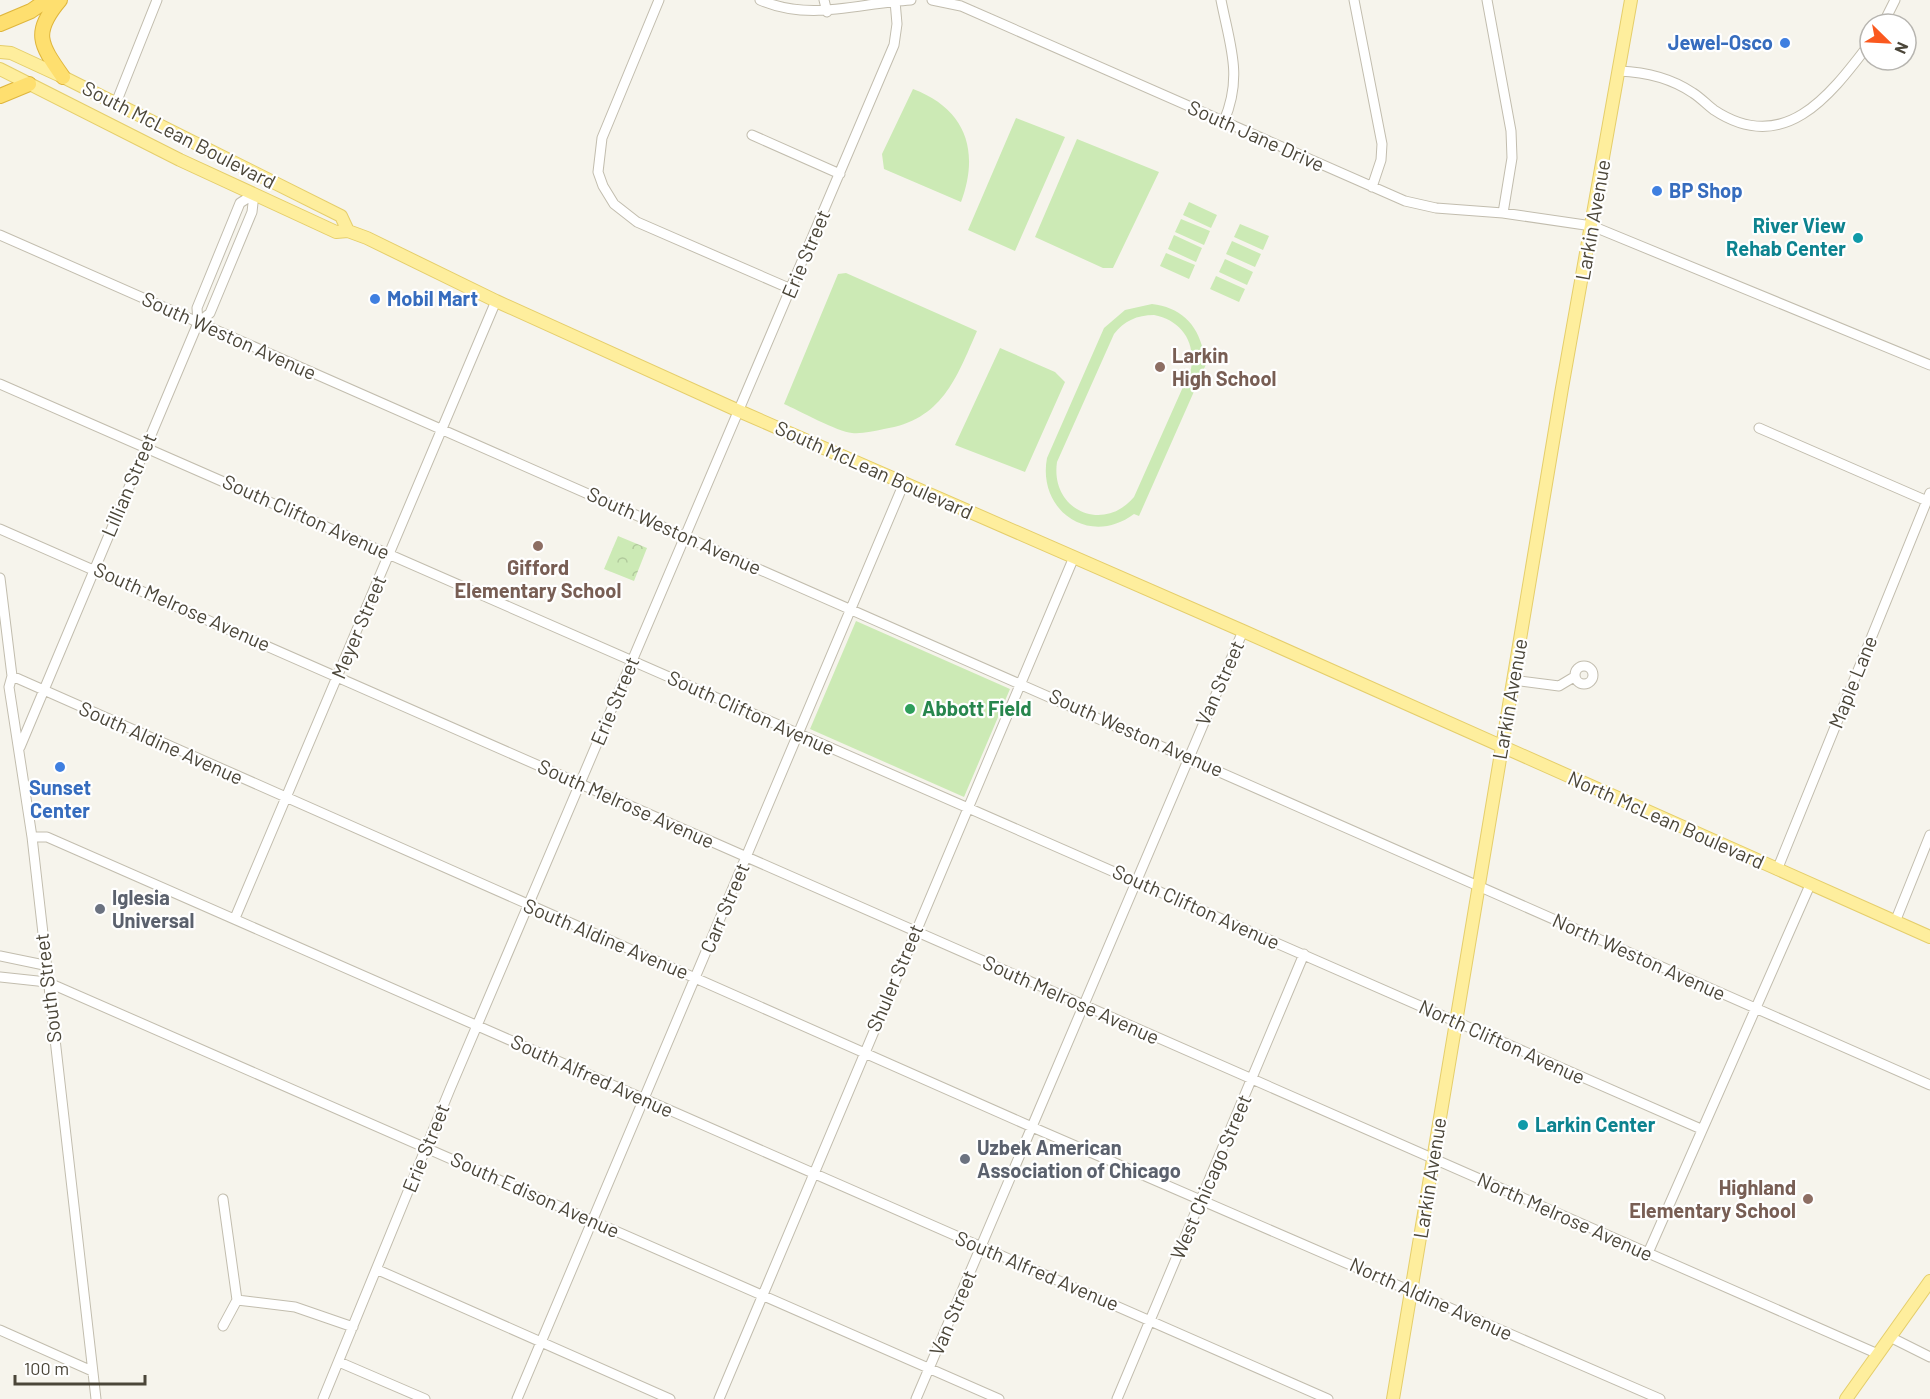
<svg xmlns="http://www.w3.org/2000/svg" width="1930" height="1399" viewBox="0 0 1930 1399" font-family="Barlow,sans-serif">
	<defs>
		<pattern id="forest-crowns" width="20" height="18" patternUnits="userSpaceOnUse" patternTransform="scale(1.5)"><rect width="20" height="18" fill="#cceab5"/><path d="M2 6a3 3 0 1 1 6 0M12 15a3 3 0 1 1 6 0" fill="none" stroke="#b1ca9c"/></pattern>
	</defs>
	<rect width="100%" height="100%" fill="#f6f4ec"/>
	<path fill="url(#forest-crowns)" d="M618,536L647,548L634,581L604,569Z"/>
	<path fill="#cceab5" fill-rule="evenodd" d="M913,89C966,109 980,151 961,202L884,169L882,154Z
		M1016,118L1065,137L1015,251L968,230Z
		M1077,139L1159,172L1113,268H1103L1035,237Z
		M1189,202L1217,215L1211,228L1183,215Z
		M1181,219L1210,231L1204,245L1175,232Z
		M1240,224L1269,236L1263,250L1234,237Z
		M1174,235L1202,248L1196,262L1168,249Z
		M1232,241L1261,254L1255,267L1226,254Z
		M1166,253L1195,265L1189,279L1160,266Z
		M1225,259L1253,272L1247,285L1219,272Z
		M846,273L977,331C956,379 942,420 884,429C874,431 862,434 852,433C838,432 798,410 784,404L838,274Z
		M1216,276L1245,289L1239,302L1210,289Z
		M1152,304C1179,307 1197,323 1203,350L1211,353L1139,516L1134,514C1090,547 1037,511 1047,458L1104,328L1125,310ZM1154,315C1181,320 1196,342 1191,369L1134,497C1103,534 1050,510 1057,462L1114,334C1124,321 1137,315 1154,315Z
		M1000,348L1055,372L1065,382L1025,472L955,445Z
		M856,621L1010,689L964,797L810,729Z"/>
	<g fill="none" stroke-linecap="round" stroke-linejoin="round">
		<g stroke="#c2bdae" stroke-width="11">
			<path id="minor" d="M659,0L602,138L598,172L603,186L614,204L637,222L791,289
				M760,0C811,22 859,3 911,0
				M824,0L827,12
				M932,0L961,6L1405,201L1436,208L1503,213L1592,226L1930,365
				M1221,0C1230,46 1243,76 1224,121
				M1354,0L1382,144L1381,160L1372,187
				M1487,0L1511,131L1512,158L1503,213
				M1883,24L1895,0
				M1619,71C1645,72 1671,78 1693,93C1701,98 1707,105 1714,110C1785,157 1831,94 1870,43
				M116,103L157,0
				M752,135L840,174
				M0,235L1930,1085
				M198,323L210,313L252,212L254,194
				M0,384L1701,1129
				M1759,428L1927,501
				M0,529L1878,1354
				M0,578L12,676L9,687L32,837L96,1399
				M1575 675a9 9 0 1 1 18 0a9 9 0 1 1-18 0Z
				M12,676L1032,1127L1660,1399
				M1513,680L1559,686L1574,677
				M20,747L198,323L197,308L240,203L254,194
				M32,837H47L1328,1399
				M1777,870L1930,493
				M235,918L496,301
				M1895,922L1930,835
				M0,956L44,965
				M0,977L47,982L999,1399
				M223,1199L237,1300L295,1307L353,1327
				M1648,1253L1810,885
				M378,1270L670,1399
				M223,1326L237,1300
				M0,1330L92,1371
				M1890,1337L1930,1357
				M339,1362L425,1399
				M323,1399L450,1089L894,45L897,24L895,1
				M517,1399L904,483
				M719,1399L1074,557
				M916,1399L1243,631
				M1117,1399L1304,954"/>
		</g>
		<g stroke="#e5ce6b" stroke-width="14">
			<path id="major" d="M0,52L11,53L63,77L341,216L348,231
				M0,69L180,160L336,232L348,231L367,238L496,301L739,411L1243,631L1930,937
				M1393,1399L1562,388L1631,0
				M1846,1399L1930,1281"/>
		</g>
		<g stroke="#dfb63d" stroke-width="16">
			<path id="highway" d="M60,0C32,33 40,44 63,77
				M0,24L31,11L47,0
				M0,96L29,84"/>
		</g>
		<use href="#minor" stroke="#fff" stroke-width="9"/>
		<use href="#major" stroke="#feee9d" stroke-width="12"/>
		<use href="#highway" stroke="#fedf6f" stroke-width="14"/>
	</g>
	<g fill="#3f7fe0" stroke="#fff" stroke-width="2">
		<circle cx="1785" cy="43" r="6"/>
		<circle cx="1657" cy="191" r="6"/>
		<circle cx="375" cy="299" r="6"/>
		<circle cx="60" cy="767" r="6"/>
	</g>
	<g fill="#0f9aa8" stroke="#fff" stroke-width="2">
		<circle cx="1858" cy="238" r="6"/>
		<circle cx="1523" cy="1125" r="6"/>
	</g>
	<g fill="#8d6e63" stroke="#fff" stroke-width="2">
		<circle cx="1160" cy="367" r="6"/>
		<circle cx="538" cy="546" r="6"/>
		<circle cx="1808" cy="1199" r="6"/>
	</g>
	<circle fill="#2e9e5b" stroke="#fff" stroke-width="2" cx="910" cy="709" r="6"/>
	<g fill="#6b7280" stroke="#fff" stroke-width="2">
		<circle cx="100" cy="909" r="6"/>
		<circle cx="965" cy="1159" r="6"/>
	</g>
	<g text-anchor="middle" stroke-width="4.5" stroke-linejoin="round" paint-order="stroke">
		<g font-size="20" font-weight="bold" fill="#366cbe" stroke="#fff" text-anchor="start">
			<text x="1773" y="50" text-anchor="end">Jewel-Osco</text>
			<text x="1669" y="198">BP Shop</text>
			<text x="387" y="306">Mobil Mart</text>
			<text x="60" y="795" text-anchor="middle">Sunset<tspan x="60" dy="23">Center</tspan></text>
		</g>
		<g font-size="20" fill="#4b4639" stroke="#fff">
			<text transform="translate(179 135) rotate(27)" y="7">South McLean Boulevard</text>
			<text transform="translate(1256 136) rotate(24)" y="7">South Jane Drive</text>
			<text transform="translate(1593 220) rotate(-80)" y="7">Larkin Avenue</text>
			<text transform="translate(806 254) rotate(-67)" y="7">Erie Street</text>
			<text transform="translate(229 336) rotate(24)" y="7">South Weston Avenue</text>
			<text transform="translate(874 470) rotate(24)" y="7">South McLean Boulevard</text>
			<text transform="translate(129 485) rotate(-67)" y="7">Lillian Street</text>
			<text transform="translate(306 517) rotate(24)" y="7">South Clifton Avenue</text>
			<text transform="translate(674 531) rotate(24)" y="7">South Weston Avenue</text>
			<text transform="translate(182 607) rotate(24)" y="7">South Melrose Avenue</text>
			<text transform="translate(359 627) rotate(-67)" y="7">Meyer Street</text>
			<text transform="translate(1853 682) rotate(-68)" y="7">Maple Lane</text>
			<text transform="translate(1220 683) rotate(-66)" y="7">Van Street</text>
			<text transform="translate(1510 699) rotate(-80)" y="7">Larkin Avenue</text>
			<text transform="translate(615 701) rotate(-67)" y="7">Erie Street</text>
			<text transform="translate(751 713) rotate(24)" y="7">South Clifton Avenue</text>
			<text transform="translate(1136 733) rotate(24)" y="7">South Weston Avenue</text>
			<text transform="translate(161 743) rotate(24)" y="7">South Aldine Avenue</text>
			<text transform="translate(626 804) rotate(24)" y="7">South Melrose Avenue</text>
			<text transform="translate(1666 820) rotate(24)" y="7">North McLean Boulevard</text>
			<text transform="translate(1196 907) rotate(24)" y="7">South Clifton Avenue</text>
			<text transform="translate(725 908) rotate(-67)" y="7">Carr Street</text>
			<text transform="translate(606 939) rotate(23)" y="7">South Aldine Avenue</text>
			<text transform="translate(1639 957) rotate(24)" y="7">North Weston Avenue</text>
			<text transform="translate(895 978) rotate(-67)" y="7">Shuler Street</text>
			<text transform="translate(48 988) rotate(-97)" y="7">South Street</text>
			<text transform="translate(1071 1000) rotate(24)" y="7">South Melrose Avenue</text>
			<text transform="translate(1502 1042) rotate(24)" y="7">North Clifton Avenue</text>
			<text transform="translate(592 1076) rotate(24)" y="7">South Alfred Avenue</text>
			<text transform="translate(426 1148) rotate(-68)" y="7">Erie Street</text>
			<text transform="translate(1211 1177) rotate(-67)" y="7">West Chicago Street</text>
			<text transform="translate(1430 1178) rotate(-81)" y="7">Larkin Avenue</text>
			<text transform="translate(535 1195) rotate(24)" y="7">South Edison Avenue</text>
			<text transform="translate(1565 1217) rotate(24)" y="7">North Melrose Avenue</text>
			<text transform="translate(1037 1271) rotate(23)" y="7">South Alfred Avenue</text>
			<text transform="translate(1431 1299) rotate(24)" y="7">North Aldine Avenue</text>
			<text transform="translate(953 1313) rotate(-67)" y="7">Van Street</text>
		</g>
		<g font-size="20" font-weight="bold" fill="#0d838f" stroke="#fff" text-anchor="end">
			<text x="1846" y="233">River View<tspan x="1846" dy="23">Rehab Center</tspan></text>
			<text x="1535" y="1132" text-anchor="start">Larkin Center</text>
		</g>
		<g font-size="20" font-weight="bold" fill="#785e54" stroke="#fff" text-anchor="start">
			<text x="1172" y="363">Larkin<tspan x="1172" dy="23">High School</tspan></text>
			<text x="538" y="575" text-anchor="middle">Gifford<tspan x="538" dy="23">Elementary School</tspan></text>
			<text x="1796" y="1195" text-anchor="end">Highland<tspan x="1796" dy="23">Elementary School</tspan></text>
		</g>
		<g font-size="20" font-weight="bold" fill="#27864d" stroke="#fff" text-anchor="start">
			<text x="922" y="716">Abbott Field</text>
		</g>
		<g font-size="20" font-weight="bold" fill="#5b616d" stroke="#fff" text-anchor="start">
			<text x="112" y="905">Iglesia<tspan x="112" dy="23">Universal</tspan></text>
			<text x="977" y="1155">Uzbek American<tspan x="977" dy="23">Association of Chicago</tspan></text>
		</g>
	</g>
	<g transform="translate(1888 42) rotate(114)"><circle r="28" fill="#ffffff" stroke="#b7b5b0" stroke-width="1.5"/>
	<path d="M0-4.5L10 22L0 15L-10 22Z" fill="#fa591f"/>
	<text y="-9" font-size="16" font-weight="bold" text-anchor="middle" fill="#4b4639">N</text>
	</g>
	<path d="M15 1375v9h130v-9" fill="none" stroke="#4b4639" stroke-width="3"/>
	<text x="24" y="1375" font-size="18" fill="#4b4639" stroke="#ffffff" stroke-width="4.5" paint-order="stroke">100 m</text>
</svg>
